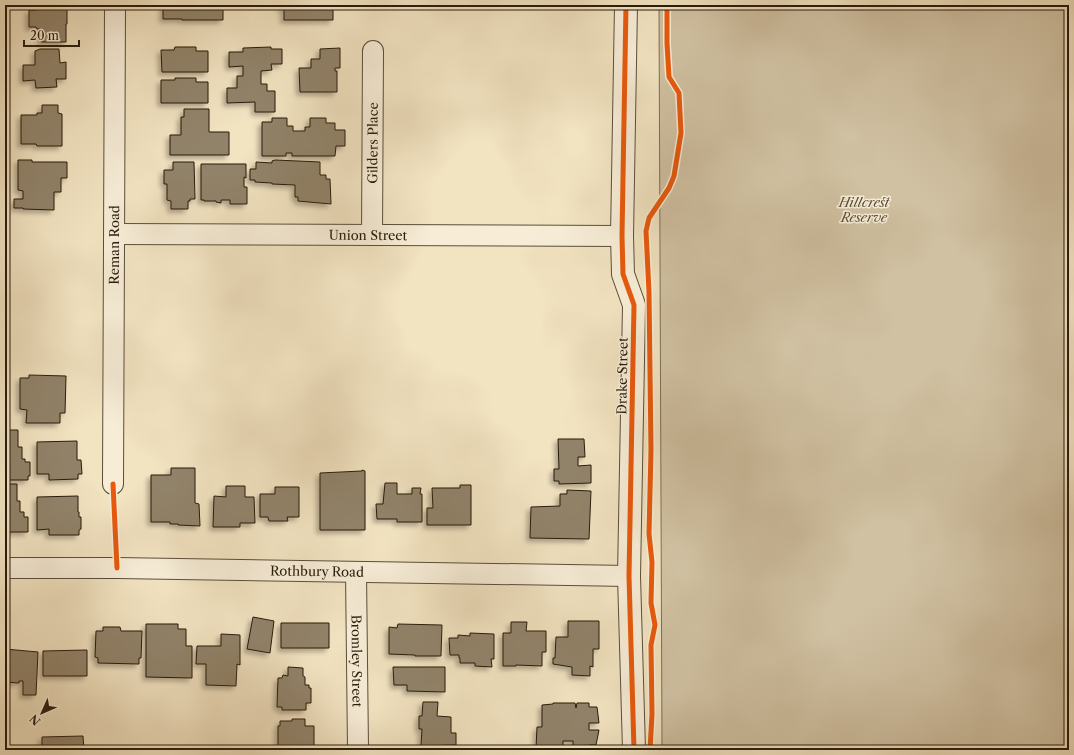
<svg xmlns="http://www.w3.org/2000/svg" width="1074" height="755" viewBox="0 0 1074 755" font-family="'Libre Caslon Text',serif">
	<defs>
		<filter id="shadow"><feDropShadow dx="-3.5" dy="3.5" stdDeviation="2" flood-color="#0004"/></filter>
	</defs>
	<rect width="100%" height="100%" fill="#f2e3c1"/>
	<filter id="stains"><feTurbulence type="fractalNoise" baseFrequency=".005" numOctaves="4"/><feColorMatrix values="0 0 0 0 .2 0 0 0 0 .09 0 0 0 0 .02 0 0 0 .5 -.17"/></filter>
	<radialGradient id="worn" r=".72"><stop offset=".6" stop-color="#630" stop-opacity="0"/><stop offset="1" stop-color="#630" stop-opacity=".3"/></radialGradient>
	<path fill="#d0c1a2" stroke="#7c6e58" d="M659,5H1069V750H662Z"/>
	<path fill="#91836b" stroke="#281c0d" filter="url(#shadow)" d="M163,5H223V20H182V19H163Z
		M281,5H333V20H284V8H281Z
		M36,8H67V24H66V42H41V29H37L36,27H29V10H36Z
		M175,47H196V51H208V72H162L161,50H174Z
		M271,47V49H282V64H271L272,70L261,71V84H267V91H275V112H255V102L227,103V88H237V76H243V66L229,67V52H243V48Z
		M340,48V68H335V71H337V92H300L299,68H311V59H320V49Z
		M40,49H59L60,63L66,62V79H56L57,87L36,88L35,80L23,81V65H35V51Z
		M175,78H196V82H208V103H161V80H175Z
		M42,105H58V113L62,114V146H37L36,144H21V115H37V113H42Z
		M184,109H209V132H229V155H170V135H181V117H184Z
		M272,118H287V126H293V131H305V127H310V118H326V123H335V130H345V146H336L335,156H292V153H286V156H262V122H272Z
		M18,160H32V162H67V178H61V192H54V210L23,209V208H14V199H23V191L18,190Z
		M275,160L320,162V175H326V179H330L331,204L298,201V197H295V185L272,184V183L255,182V180H250V169H256V162L272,163V161Z
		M173,162H194L195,199H190V201H188V209H171V201L167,200V184H164V170H173Z
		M201,164H246V178L244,177V187H247V204H230V200H221V203L216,202V201H204V200H201Z
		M29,375L66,376L65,413H60V423H26L27,410L20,409V378H29Z
		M5,430H18V447H22V459H25V462H30V476H28V480H5Z
		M558,439H584L585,457H578V466L591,465V483L559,484V481H554V469H559Z
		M77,441V460H81L82,474H78V479L49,480V474H37V442Z
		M171,468H195V503L199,504L200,526L178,525V524H170V522H151V475H171Z
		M362,470L365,471V530H320V473L362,471Z
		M385,483H397V494H412V488H421L420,494H422V522H397V519H377L376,504H383Z
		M5,484H17V501H20V512H24V517H28V532H5Z
		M460,485H471V525H427V508H433L432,488H460Z
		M226,486H245V497H254L255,523H240V527H213L214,496L226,497Z
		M275,487H299V517H287L288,521H269L268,517H260V494H275Z
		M567,490L591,491L589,539L530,538L531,507L560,506V494H567Z
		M78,496V512H79V517H81V529L79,530V535H49V529L37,530V497Z
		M253,617L274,621L270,653L247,649Z
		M568,621H599V649H593V667L590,666V676L572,675V667L553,664V658H555L556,637H568Z
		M511,622H527L526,631H546V652H542V666L516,665V666H503V633H511Z
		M281,623H329V648H281Z
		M146,624H178V629H186V646H192V678L146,677Z
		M398,624L442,625L441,656H415V655L389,654V627L397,628Z
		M103,627H120L121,631H142L141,658H139V664L98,663V658L95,657L96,631H103Z
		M470,633L494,634V659H491L492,667L475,666V663H460V658H459V655H450L449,638H458V635L470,636Z
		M221,634L240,635V665L237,664L236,686L206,685V664H196L197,646H221Z
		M5,649L38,652L36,695H23V681H19V683L5,682Z
		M87,650V676H43V651Z
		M288,667L303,668V676L305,677V685H309V688H311V703H306V710H282V707H277L278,678H282L283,675L288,676Z
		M393,667H445V692L407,691V685H394Z
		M423,702H438L437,716L451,717V733H456V745L421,746L422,729H419V716H422Z
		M553,703H575L576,708L577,703H589V707H597L599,723H589V730H599L596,745H589V750L573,749V741H563V749H536L537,727H542V705L553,704Z
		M292,719H305V726H314V748L278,749V726H280V721H292Z
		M83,736L84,750H42V737Z"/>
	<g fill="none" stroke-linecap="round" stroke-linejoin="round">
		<g stroke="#5a4e3a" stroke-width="22">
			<g id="minor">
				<path id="s1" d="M115,234L622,236"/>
				<path id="s2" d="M372,235L373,51"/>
				<path id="s3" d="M113,484L115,5"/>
				<path id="s4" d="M5,568H117L629,576"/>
				<path id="s5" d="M356,572L358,750"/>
			</g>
		</g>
		<g stroke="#5a4e3a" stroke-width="24">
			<path id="tertiary" d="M626,5L622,236L623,274L634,305L629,576L634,750"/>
		</g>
		<use href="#minor" stroke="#f7edd7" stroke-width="20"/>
		<use href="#tertiary" stroke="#f7edd7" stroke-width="22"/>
		<g stroke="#f7edd7" stroke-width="8">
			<path id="cycleway" d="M626,5L622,236L623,274L634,305L629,576L634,750
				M113,484L117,568
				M650,750L652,714L651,645L655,625L651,603L652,562L649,534L651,450L649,292L646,231L649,218L669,188L674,176L681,133L679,93L669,77L667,43V5"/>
		</g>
		<use href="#cycleway" stroke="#e8590c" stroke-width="5"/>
	</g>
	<g text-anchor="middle" stroke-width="3" stroke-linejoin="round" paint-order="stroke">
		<g font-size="13" fill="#281c0d" stroke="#f7edd7">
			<text dy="5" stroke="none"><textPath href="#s2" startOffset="92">Gilders Place</textPath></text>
			<text dy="5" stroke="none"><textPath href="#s1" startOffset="253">Union Street</textPath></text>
			<text dy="5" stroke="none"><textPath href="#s3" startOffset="239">Reman Road</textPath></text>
			<text transform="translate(622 376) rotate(-89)" y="5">Drake Street</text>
			<text dy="5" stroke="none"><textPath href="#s4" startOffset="312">Rothbury Road</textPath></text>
			<text dy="5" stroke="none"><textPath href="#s5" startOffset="89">Bromley Street</textPath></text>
		</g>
		<g font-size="13" font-style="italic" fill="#5a4e3a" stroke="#f7edd7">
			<text x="864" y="207">Hillcrest<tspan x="864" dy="15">Reserve</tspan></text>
		</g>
	</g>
	<rect width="1074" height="755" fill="none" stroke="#f2e3c1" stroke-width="20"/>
	<rect x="6" y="6" width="1062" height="743" fill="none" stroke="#281c0d" stroke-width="2"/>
	<rect x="10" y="10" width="1054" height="735" fill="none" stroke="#281c0d"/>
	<g transform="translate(42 713) rotate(225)" stroke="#f7edd7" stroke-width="3" paint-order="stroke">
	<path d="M0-3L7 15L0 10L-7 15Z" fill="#281c0d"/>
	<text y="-6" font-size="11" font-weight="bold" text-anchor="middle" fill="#281c0d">N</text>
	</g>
	<path d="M24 40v6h55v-6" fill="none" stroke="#281c0d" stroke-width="2"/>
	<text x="30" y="40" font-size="12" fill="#281c0d" stroke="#f7edd7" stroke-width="3" paint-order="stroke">20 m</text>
	<rect width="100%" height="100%" filter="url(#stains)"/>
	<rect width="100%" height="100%" fill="url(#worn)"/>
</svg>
